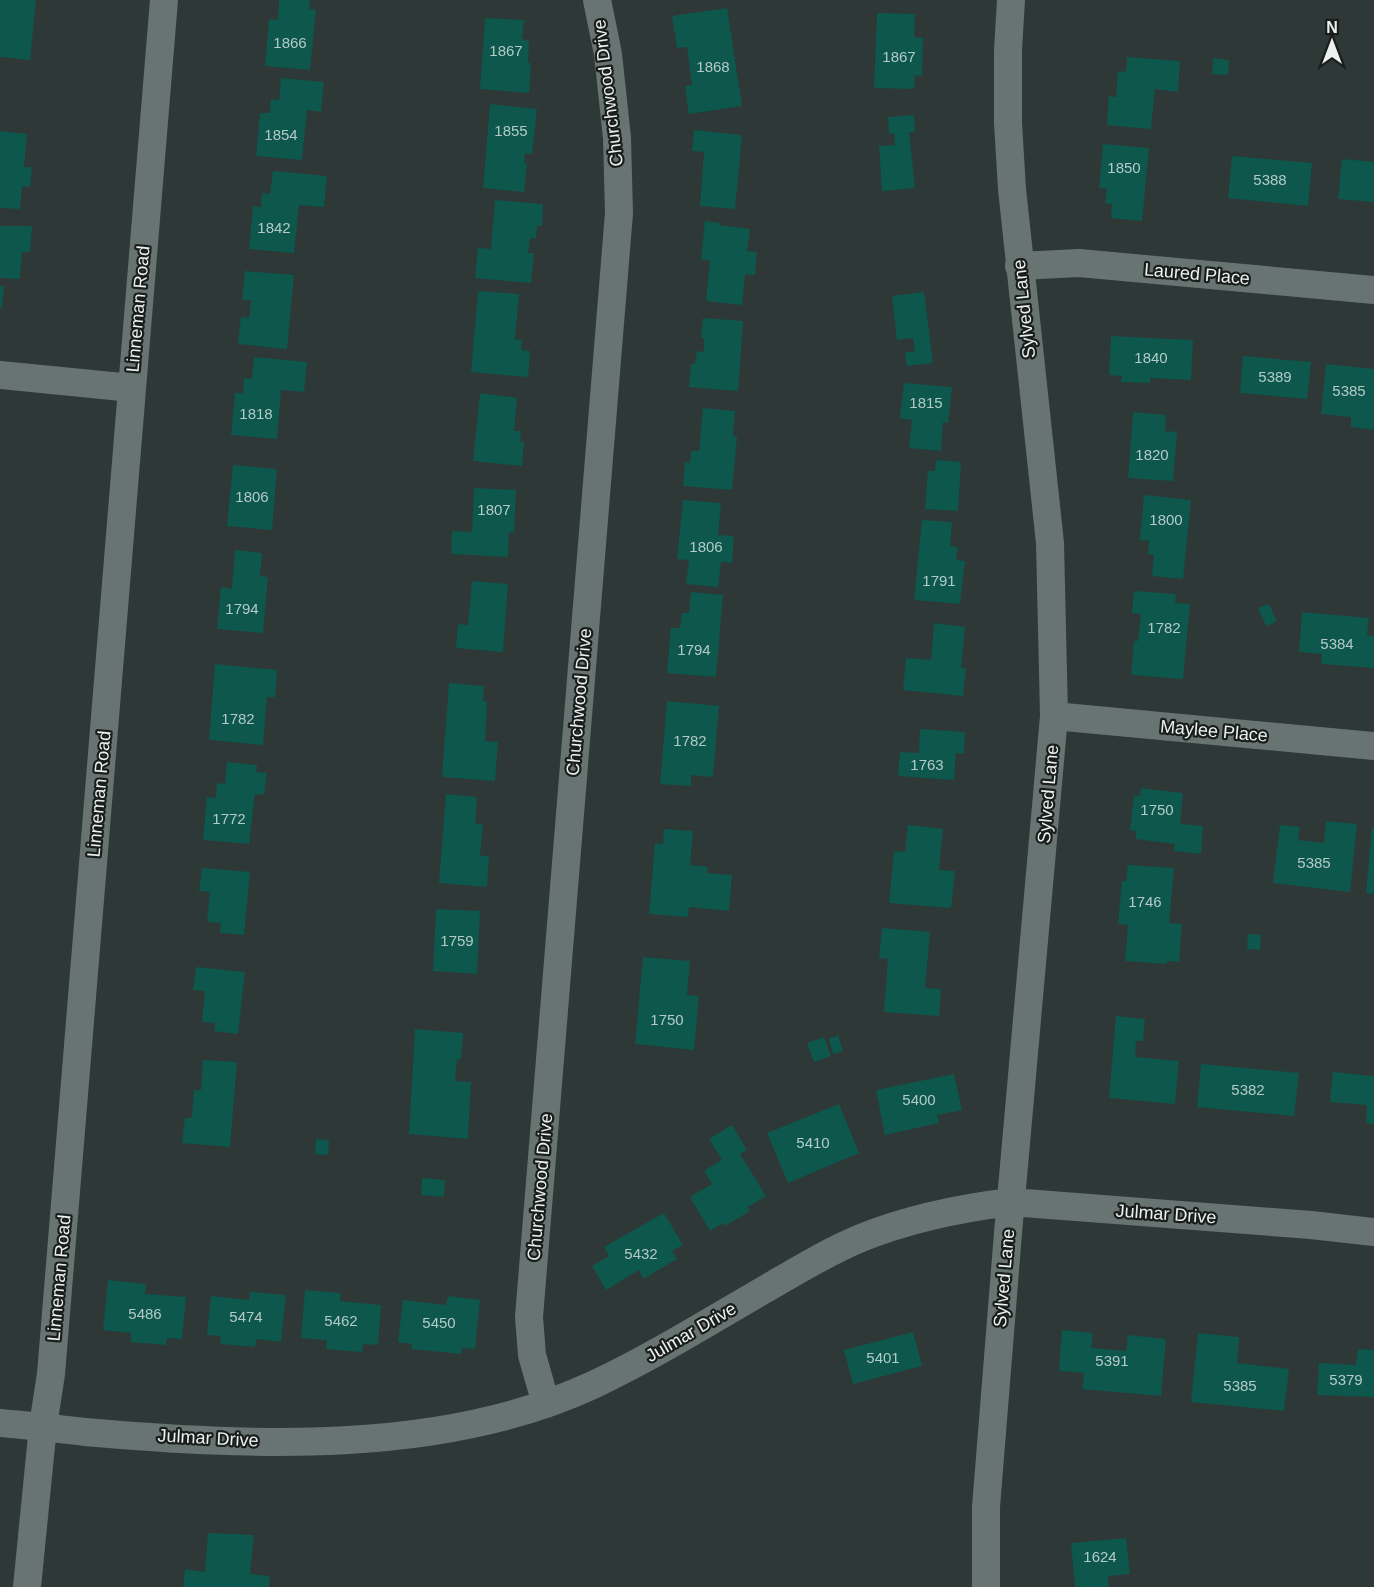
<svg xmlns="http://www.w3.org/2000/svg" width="1374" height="1587" viewBox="0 0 1374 1587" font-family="Helvetica,sans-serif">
	<rect width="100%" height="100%" fill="#2e3836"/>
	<path fill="#0d574d" d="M0,0H36L30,60L0,57Z
		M279,0H310L309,9L316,10L310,70L265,66L269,19L278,20Z
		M727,8L742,106L689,114L685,86L692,85L687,47L677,48L672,16Z
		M877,13L915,14L914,37L923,38L922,76L915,75L914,89L874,88Z
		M485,18L524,20L522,39L529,40L528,63H531L529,93L480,89Z
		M1127,57L1180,61L1178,92L1155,89L1151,129L1107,125L1109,96L1116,97L1118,71L1126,72Z
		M1213,58L1229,60L1228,75L1212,74Z
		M281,78L324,82L321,112L307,110L302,160L256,156L260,113H270L271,99L279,100Z
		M490,104L537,109L532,154H525L524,163H527L524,192L483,188Z
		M914,115L915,132H909L915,188L882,191L879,146L895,145L894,133L889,134L888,117Z
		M694,130L742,135L735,209L700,206L704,152L692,151Z
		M0,131L27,134L24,167H32L30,187L22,186L20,209L0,208Z
		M1103,144L1149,148L1142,221L1111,218L1112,204L1105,203L1107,189L1099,188Z
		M1232,156L1312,163L1308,206L1228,198Z
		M1342,159L1374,162V202L1338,199Z
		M273,171L327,176L324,207L299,205L294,253L249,249L253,206L261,207L262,193L270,194Z
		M495,200L543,204L542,226H537L536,238H530L528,253H534L531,283L475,278L478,248L491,249Z
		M705,221L720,223L719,225L750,229L747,251L757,252L755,275L745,274L742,305L706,301L710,260H701Z
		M0,226H32L30,252H22L20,279L0,278Z
		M245,271L294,275L287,349L238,344L241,317L249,318L251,300H242Z
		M0,286H4L2,308H0Z
		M478,291L519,294L515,339L522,340L521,350L530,351L528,377L471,372Z
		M924,292L933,363L907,366L905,352L915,351L913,338L897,340L892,296Z
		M703,318L743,321L738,391L689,387L691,364H695L697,351L704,352V339L701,338Z
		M1111,336L1193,340L1191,380L1150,378V383L1121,382L1122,376L1109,375Z
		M1243,356L1311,362L1307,399L1240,393Z
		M254,357L307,362L304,392L281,390L277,439L231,435L235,393H243L244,378L252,379Z
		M1326,364L1374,369V430L1351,427V417L1321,414Z
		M904,383L952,387L948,423L943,422L941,451L909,448L912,420L900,418Z
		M480,393L517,398L514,431H521L520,442H524L522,466L473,461Z
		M703,408L735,411L733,436L737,437L732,490L683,486L685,462L690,463L691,451H699Z
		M1133,412L1166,415L1165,431L1177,432L1173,481L1128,478Z
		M936,460L961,462L958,511L925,509L928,471H935Z
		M233,465L277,469L272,530L227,526Z
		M474,488L516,490L514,533L509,532L508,557L451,554L452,531L472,532Z
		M1144,495L1191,500L1183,579L1152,576L1154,555L1148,554L1149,541L1140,540Z
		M683,500L721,503L718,535L734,536L732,563L721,562L718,587L686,584L689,560L677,559Z
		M922,520L952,522L950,546L958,547L956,560L965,561L960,604L914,600Z
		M235,550L262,553L260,576L268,577L263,633L217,629L221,587L232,589Z
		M472,581L508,584L503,652L456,648L458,624L468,625Z
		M1134,591L1176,594L1175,603L1190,604L1183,679L1131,675L1134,641H1138L1141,614L1132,613Z
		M691,592L723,595L716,677L667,673L671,628H680L682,613H689Z
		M1269,604L1277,621L1266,626L1258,608Z
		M1302,612L1369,618L1367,635L1374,636V668L1321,664L1322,654L1299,652Z
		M934,623L965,627L961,668H966L963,696L903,690L906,658L931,660Z
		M215,664L277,670L275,697H267L263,745L209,740Z
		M449,683L484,686L483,701L487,702L485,741L498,742L495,781L442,777Z
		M667,701L719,706L713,777L691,775V786L660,784Z
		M920,729L965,732L964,754L956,753L954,780L898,776L900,752L919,753Z
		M227,762L257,765L256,772L267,773L264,795L255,794L249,844L203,840L207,797L216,798L217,783L225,784Z
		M1141,788L1183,793L1180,824L1203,826L1201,854L1174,851L1175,844L1136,839V831L1130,830L1134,795L1140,796Z
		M446,794L477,797L475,824H483L480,856H489L487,887L439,883Z
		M1326,821L1357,824L1350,892L1273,883L1280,825L1300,827L1298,840L1324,843Z
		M908,825L943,829L939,870L955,871L951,908L889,903L894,851L905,852Z
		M1372,827H1374V894L1366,893Z
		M664,829L693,831L690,865L708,867L707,873L732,875L729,911L689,907L688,917L649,914L655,843L663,844Z
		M1128,865L1174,868L1169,923L1182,924L1179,962L1167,961V964L1125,961L1128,925L1118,924L1122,881H1126Z
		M202,868L250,872L244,935L220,933L221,923L207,922L210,892L199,891Z
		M436,909L480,911L477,974L433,971Z
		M882,928L930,932L925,988L941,989L939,1016L884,1012L888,959L879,958Z
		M1248,934L1261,935L1260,950L1247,949Z
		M643,957L690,961L687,995L699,996L694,1050L635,1044Z
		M196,967L245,972L238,1034L214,1031L215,1023L202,1022L205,991L193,990Z
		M1116,1016L1145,1019L1143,1041H1136L1135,1057L1179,1061L1175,1104L1109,1098Z
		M415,1029L463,1033L461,1059H457L455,1081L471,1082L468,1139L409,1134Z
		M838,1035L843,1051L833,1054L829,1039Z
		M824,1037L831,1056L814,1062L807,1043Z
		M203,1060L237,1062L230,1147L182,1143L185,1118H192L194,1090H201Z
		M1201,1064L1299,1073L1294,1116L1197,1107Z
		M1333,1072L1374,1076V1124L1366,1123L1367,1105L1330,1102Z
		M954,1074L962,1110L937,1115L939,1123L885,1135L876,1090Z
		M839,1104L859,1153L788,1183L767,1133Z
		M732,1125L747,1150L740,1154L766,1196L748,1207L750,1211L725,1226L723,1223L710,1231L690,1197L712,1184L704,1171L722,1160L709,1139Z
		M316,1139L329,1140L328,1155L315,1154Z
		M422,1178L445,1180L444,1197L421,1195Z
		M664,1213L683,1245L672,1251L677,1259L643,1279L639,1270L606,1290L592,1266L609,1256L604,1247Z
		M108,1280L146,1284L145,1294L186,1297L182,1339L167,1338L166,1345L131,1342V1333L103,1330Z
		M305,1290L341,1293L340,1301L381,1305L378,1345L363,1344L362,1352L326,1349L327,1340L301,1338Z
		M250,1292L286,1295L281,1342L256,1339L255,1347L220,1344L221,1336L207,1335L211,1296L249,1300Z
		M448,1296L480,1300L475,1349L462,1348L461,1354L411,1349L412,1344L398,1342L403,1300L446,1305Z
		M1062,1330L1093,1333L1091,1348L1126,1351L1128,1335L1166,1339L1161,1396L1082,1389L1084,1373L1059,1371Z
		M913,1332L922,1366L853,1384L844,1350Z
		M1198,1333L1239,1337L1237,1363L1289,1369L1284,1411L1191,1402Z
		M1358,1349L1374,1350V1397L1317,1395L1319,1363L1356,1365Z
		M208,1533L254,1535L250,1574L270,1576L269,1587H183L185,1569L205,1572Z
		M1126,1538L1130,1574L1108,1576L1109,1587H1075L1071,1543Z"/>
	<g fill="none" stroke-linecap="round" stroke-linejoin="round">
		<path stroke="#687471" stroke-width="28" d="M1019,266L1079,263L1374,290
			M0,375L132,388
			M1054,716L1374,746
			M546,1404L532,1355L529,1317L619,213L617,138L608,54L597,0
			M0,1423C28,1425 57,1429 85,1432C249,1446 442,1456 595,1384C652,1357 707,1323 762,1291C795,1272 827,1252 861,1238C908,1219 961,1208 1011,1202L1311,1225L1374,1232
			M27,1587L43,1426L51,1374L164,0
			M986,1587V1507L1008,1233L1054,716L1050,543L1012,189L1008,123V50L1011,0"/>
	</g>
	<g text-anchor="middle" stroke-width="4.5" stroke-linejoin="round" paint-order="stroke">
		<g font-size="15" fill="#b3cac6">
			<text x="290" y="48">1866</text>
			<text x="506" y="56">1867</text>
			<text x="899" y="62">1867</text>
			<text x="713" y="72">1868</text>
			<text x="511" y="136">1855</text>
			<text x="281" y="140">1854</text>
			<text x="1124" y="173">1850</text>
			<text x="1270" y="185">5388</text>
			<text x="274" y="233">1842</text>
			<text x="1151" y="363">1840</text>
			<text x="1275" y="382">5389</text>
			<text x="1349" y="396">5385</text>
			<text x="926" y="408">1815</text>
			<text x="256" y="419">1818</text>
			<text x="1152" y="460">1820</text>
			<text x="252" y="502">1806</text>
			<text x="494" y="515">1807</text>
			<text x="1166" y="525">1800</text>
			<text x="706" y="552">1806</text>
			<text x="939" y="586">1791</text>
			<text x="242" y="614">1794</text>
			<text x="1164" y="633">1782</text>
			<text x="1337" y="649">5384</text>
			<text x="694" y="655">1794</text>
			<text x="238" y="724">1782</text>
			<text x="690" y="746">1782</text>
			<text x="927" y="770">1763</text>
			<text x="1157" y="815">1750</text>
			<text x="229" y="824">1772</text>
			<text x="1314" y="868">5385</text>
			<text x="1145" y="907">1746</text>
			<text x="457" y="946">1759</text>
			<text x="667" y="1025">1750</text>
			<text x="1248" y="1095">5382</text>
			<text x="919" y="1105">5400</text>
			<text x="813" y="1148">5410</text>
			<text x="641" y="1259">5432</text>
			<text x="145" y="1319">5486</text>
			<text x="246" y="1322">5474</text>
			<text x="341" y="1326">5462</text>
			<text x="439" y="1328">5450</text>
			<text x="883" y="1363">5401</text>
			<text x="1112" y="1366">5391</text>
			<text x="1346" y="1385">5379</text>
			<text x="1240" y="1391">5385</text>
			<text x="1100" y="1562">1624</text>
		</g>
		<g font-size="18" fill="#eaf1ef" stroke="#191e1d">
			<text transform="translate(608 93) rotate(-97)" y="6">Churchwood Drive</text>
			<text transform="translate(1197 274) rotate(5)" y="6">Laured Place</text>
			<text transform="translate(138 309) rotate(-85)" y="6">Linneman Road</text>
			<text transform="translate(1024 309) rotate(-96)" y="6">Sylved Lane</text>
			<text transform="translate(579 702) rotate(-85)" y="6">Churchwood Drive</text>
			<text transform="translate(1214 731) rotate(5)" y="6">Maylee Place</text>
			<text transform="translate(99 794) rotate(-85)" y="6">Linneman Road</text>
			<text transform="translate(1048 794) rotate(-85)" y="6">Sylved Lane</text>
			<text transform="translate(540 1187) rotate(-85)" y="6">Churchwood Drive</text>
			<text transform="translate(1166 1214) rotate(4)" y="6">Julmar Drive</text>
			<text transform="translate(59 1278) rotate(-85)" y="6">Linneman Road</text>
			<text transform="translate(1004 1278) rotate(-85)" y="6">Sylved Lane</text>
			<text transform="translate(691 1332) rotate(-30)" y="6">Julmar Drive</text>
			<text transform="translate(208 1438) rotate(3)" y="6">Julmar Drive</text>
		</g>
	</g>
	<g transform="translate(1332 42)" stroke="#191e1d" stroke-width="4.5" paint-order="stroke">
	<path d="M0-4.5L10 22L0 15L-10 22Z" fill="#eaf1ef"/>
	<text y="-9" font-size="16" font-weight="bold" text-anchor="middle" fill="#eaf1ef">N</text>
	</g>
</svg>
